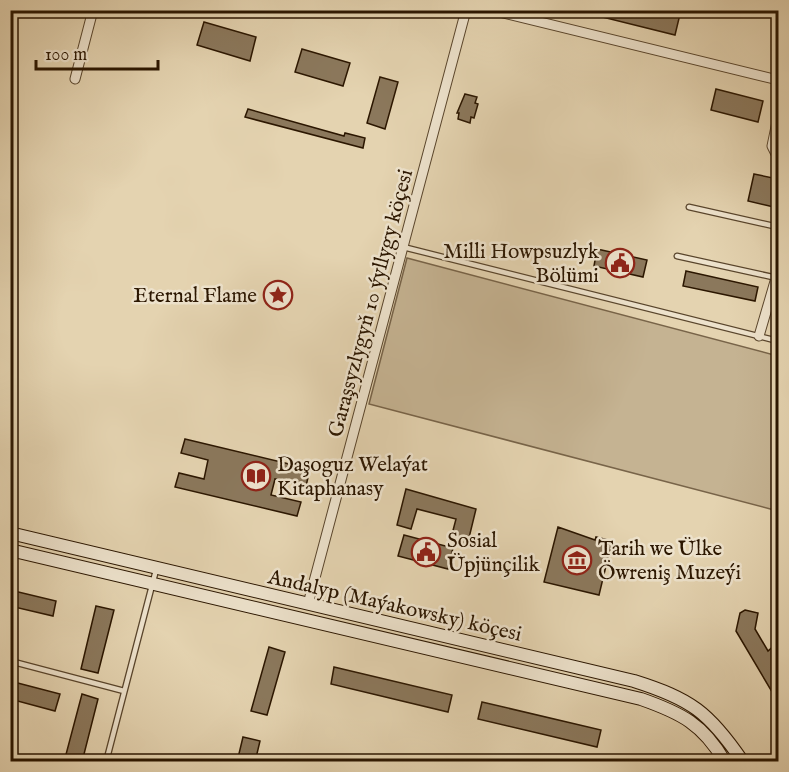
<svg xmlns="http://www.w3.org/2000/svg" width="789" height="772" viewBox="0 0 789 772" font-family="'IM FELL English',serif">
	<rect width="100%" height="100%" fill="#e4d3b0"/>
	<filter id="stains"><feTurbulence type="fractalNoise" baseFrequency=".00333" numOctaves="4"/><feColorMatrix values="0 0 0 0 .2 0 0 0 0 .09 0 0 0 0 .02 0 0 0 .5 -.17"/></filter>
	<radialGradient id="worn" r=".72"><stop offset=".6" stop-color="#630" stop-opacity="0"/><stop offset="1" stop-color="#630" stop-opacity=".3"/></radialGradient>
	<path fill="#c5b392" stroke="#786449" stroke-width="1.5" d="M407,258L778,356V511L369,404Z"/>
	<path fill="#8b785c" stroke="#2b1600" stroke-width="1.5" d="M586,10H648L662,14L663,10H681L675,35L586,13Z
		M204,22L256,37L250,61L197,45Z
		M302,49L350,63L343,86L295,72Z
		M380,77L398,82L385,129L367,123Z
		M716,89L763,101L758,122L711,110Z
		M465,94L477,97L475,103L478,104L474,118L471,117L470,123L458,119L459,113H457Z
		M248,109L344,136L345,133L365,138L363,148L245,117Z
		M754,174L778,179L774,207L748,201Z
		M597,249L647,260L643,277L594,266Z
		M686,271L758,287L755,301L683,286Z
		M185,439L310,469L306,486L275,479L271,495L301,502L297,516L175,487L179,473L204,479L208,460L181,453Z
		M406,489L476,509L467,546L450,542L456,519L417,509L411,529L397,525Z
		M558,527L595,540L596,537L612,541L599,595L544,582Z
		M404,535L453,548L448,569L398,556Z
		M10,590L56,601L53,616L10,606Z
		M96,606L114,610L98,673L81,669Z
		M745,610L758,613L755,629L768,651L778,642V702L736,631L740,613Z
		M269,647L285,652L267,715L251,711Z
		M334,667L452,695L448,712L331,684Z
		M10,681L60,694L55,711L10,699Z
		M82,694L98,699L82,762H64Z
		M482,702L601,730L597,747L478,719Z
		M243,737L260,741L255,762H237Z"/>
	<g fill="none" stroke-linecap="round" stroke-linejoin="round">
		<g stroke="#59452c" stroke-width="7">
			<path id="service" d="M689,207L778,227
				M403,247L778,341
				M677,256L777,278
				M10,661L124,691
				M106,762L156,570"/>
		</g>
		<g stroke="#59452c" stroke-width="11">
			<path id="minor" d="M491,10L778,80
				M75,79L93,10
				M778,117L772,146L778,158
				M759,336L778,271
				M308,604L466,10"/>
		</g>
		<g stroke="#2b1600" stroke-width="14">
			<path id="secondary" d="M10,533L634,681C691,699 709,712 743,762
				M10,550L641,699C681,713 703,724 725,762"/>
		</g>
		<use href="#service" stroke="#ede2cc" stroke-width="4.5"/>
		<use href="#minor" stroke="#ede2cc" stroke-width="9"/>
		<use href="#secondary" stroke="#ede2cc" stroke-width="12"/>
	</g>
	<defs>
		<g id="civic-ring" transform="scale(1.5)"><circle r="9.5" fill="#ede2cc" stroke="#8f2418" stroke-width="1.5"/><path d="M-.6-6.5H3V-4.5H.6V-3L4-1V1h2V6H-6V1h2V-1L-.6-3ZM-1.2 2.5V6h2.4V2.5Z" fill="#8f2418"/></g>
		<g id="sight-ring" transform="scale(1.5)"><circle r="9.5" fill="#ede2cc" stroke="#8f2418" stroke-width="1.5"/><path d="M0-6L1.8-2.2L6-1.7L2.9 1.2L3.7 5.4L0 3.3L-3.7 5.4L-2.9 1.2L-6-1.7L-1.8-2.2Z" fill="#8f2418"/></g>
		<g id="library-ring" transform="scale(1.5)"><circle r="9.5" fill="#ede2cc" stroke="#8f2418" stroke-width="1.5"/><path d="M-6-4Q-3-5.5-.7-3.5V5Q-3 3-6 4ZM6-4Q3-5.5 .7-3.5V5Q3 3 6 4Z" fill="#8f2418"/></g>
		<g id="museum-ring" transform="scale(1.5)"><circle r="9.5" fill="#ede2cc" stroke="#8f2418" stroke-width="1.5"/><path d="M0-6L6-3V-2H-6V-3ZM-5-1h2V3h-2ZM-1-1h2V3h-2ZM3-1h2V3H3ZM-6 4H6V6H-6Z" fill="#8f2418"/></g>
	</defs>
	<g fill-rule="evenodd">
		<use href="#civic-ring" x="620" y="263"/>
		<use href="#sight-ring" x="278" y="295"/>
		<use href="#library-ring" x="256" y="476"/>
		<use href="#civic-ring" x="426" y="552"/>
		<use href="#museum-ring" x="577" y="560"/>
	</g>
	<g text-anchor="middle" stroke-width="5" stroke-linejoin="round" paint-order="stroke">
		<g font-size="21" fill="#2b1600" stroke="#ede2cc" text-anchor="start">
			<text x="599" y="258" text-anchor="end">Milli Howpsuzlyk<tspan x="599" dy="24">Bölümi</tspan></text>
			<text x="257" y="302" text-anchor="end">Eternal Flame</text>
			<text x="277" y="471">Daşoguz Welaýat<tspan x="277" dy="24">Kitaphanasy</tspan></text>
			<text x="447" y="547">Sosial<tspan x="447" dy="24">Üpjünçilik</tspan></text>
			<text x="598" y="555">Tarih we Ülke<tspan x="598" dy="24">Öwreniş Muzeýi</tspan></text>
		</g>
		<g font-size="21" fill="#2b1600" stroke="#ede2cc">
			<text transform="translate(370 303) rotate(-75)" y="7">Garaşsyzlygyň 10 ýyllygy köçesi</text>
			<text transform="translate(395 605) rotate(13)" y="7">Andalyp (Maýakowsky) köçesi</text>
		</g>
	</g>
	<rect width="789" height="772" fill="none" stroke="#e4d3b0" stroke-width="36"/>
	<rect x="12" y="12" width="765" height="748" fill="none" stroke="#2b1600" stroke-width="3"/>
	<rect x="18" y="18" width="753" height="736" fill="none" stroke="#2b1600" stroke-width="1.5"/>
	<path d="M36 60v9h122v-9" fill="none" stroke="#2b1600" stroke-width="3"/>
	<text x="45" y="60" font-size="18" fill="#2b1600" stroke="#ede2cc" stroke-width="4.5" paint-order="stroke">100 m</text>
	<rect width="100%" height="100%" filter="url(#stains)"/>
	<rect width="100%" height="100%" fill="url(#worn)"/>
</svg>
